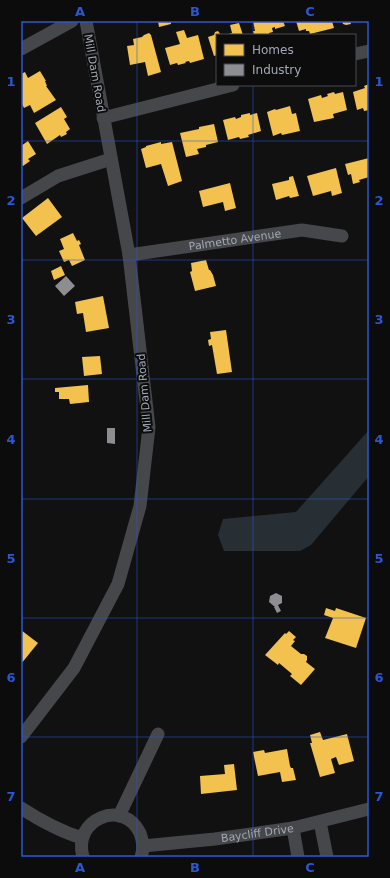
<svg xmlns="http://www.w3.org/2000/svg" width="390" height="878" viewBox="0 0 390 878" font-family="'DejaVu Sans',sans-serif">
	<rect width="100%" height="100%" fill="#111112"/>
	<path fill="#272f35" d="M369,430V476L311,545L300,551H224L218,535L223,519L296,512Z"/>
	<path fill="#f2c14e" d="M158,21H171V24L159,27Z
		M253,21H283L285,26L275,29V27L272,28L273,32L269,33V35H254L253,31H255Z
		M296,21H332L334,28L310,34L309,31H306V29L299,31Z
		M342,21H350L351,24L346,25L343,24Z
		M239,23L243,35H225L232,33L230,25Z
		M184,30L187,38L198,35L204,59L190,63L189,61L185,62L186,63L178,65L177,63L170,65L165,48L180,44L176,32Z
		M218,31L221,35H217V55L214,56L208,37L214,35L215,32Z
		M149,33L151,35L161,72L148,76L145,62L130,65L127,46L134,45L133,39L142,37L144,35Z
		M40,71L46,81H45L47,86H46L56,100L34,113L30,105L24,108L21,102V74L25,72L28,78Z
		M369,84V110L364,111L363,108L357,110L353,92L365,88L364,86Z
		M334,92L335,94L343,92L347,110L333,114L334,118L314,122L308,99L321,95L322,98L328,96L327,94Z
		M290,106L292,114L296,113L300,131L282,135L281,133L273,136L267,112L275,109L276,110Z
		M61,107L67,117L64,119L70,129L66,132L67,134L61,137L60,135L47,144L35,123Z
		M250,113V115L257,113L261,131L248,135L249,137L240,139L239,137L228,140L223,120L235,117L236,119L241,117V115Z
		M214,124L218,142L206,145V147L197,149L199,154L186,157L180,133L199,129V127Z
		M28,141L36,154L28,159L30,161L23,166L21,164V146Z
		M161,142V144L172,142L182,181L168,186L161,164L146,168L141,149L146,147V146Z
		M369,158V177L359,180L360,182L353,184L351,174L348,175L345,164Z
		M336,168L342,193L332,196L331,191L313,196L307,176Z
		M293,176L299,196L290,198L289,196L276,200L272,184L289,180V177Z
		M230,183L236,208L225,211L223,202L203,207L199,191Z
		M48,198L62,217L36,236L22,218Z
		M73,233L77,241L79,240L81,244L79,245L85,260L72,266L69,260L64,262L59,251L64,249L60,239Z
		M206,260L209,270H210L213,275L216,286L195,291L190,272L192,271L191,263Z
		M61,266L65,275L54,280L51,271Z
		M103,296L109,328L86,332L83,313L77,314L75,302Z
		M226,330L232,372L217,374L212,345L209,346L208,340L211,339L210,332Z
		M100,356L102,374L84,376L82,357Z
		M88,385L89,402L70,404L69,399H59V392H55V388Z
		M326,608L335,611L336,608L366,618L356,648L325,638L333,618L324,615Z
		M21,630L38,643L21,664Z
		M289,631L296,637L293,640L295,641L291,646L301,654H304L307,656V660L306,662L315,669L301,685L290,676L292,674L279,663L278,665L265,655L285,633L286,634Z
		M320,732L323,740L347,734L354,761L339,765L336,757L331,759L335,773L320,777L310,743H312L310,735Z
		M287,749L290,766L291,768H293L296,780L282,782L280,772L258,776L253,752L264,750L265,753Z
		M234,764L237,790L201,794L200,776L225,774L224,765Z"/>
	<path fill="#8d8d92" d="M66,276L75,286L64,296L55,286Z
		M107,428H115V444L107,443Z
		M276,593L282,596V603L278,605L281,611L277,613L274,607H275L269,602L270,596Z"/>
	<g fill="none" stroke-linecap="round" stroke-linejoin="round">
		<g stroke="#46474a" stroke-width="13">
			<path d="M21,49L72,21"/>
			<path d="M355,54L369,51"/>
			<path d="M103,118L233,85"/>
			<path d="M21,198L58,176L111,159"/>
			<path id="s1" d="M129,255L302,230L342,236"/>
			<path d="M21,737L74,668L118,584L140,506L149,427L129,255L86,21"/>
			<path d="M21,808C41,821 59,831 82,838"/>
			<path d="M119,816L158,734"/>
			<path d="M320,822L327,857"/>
			<path d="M293,828L298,857"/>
			<path id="s2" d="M143,846L215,839L293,828L369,809"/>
			<path d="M83,857C72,819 123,798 140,833C143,841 144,849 141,857"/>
		</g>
	</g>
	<path fill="none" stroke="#2a57d4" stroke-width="1" stroke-opacity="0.55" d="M137,21V857M253,21V35M253,85V857M21,141H369M21,260H369M21,379H369M21,499H369M21,618H369M21,737H369"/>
	<g text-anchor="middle" stroke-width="4" stroke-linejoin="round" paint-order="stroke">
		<g font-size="11" fill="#a2a8b4" stroke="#0c0c0d">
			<text transform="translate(95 73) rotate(80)" y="4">Mill Dam Road</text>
			<text dy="4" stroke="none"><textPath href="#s1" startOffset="107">Palmetto Avenue</textPath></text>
			<text transform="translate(144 393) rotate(-95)" y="4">Mill Dam Road</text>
			<text dy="4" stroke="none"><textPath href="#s2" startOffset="115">Baycliff Drive</textPath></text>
		</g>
	</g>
	<rect width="390" height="878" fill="none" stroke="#0c0c0d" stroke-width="44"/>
	<rect x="216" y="34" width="140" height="52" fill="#0c0c0d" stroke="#484a50"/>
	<rect x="224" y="44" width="20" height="12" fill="#f2c14e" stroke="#484a50"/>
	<text x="252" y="54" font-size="12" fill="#a2a8b4">Homes</text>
	<rect x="224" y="64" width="20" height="12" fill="#8d8d92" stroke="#484a50"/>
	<text x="252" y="74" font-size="12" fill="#a2a8b4">Industry</text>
	<rect x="22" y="22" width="346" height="834" fill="none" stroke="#2a57d4" stroke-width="1.5"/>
	<g font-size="13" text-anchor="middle" font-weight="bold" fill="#2a57d4">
		<text x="80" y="16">A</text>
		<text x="195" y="16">B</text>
		<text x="310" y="16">C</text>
		<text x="11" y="86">1</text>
		<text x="379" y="86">1</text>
		<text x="11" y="205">2</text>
		<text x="379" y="205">2</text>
		<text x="11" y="324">3</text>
		<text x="379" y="324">3</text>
		<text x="11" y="444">4</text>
		<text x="379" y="444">4</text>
		<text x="11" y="563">5</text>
		<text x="379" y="563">5</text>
		<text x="11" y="682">6</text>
		<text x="379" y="682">6</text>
		<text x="11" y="801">7</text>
		<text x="379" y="801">7</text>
		<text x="80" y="872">A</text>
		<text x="195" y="872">B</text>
		<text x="310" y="872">C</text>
	</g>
</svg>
